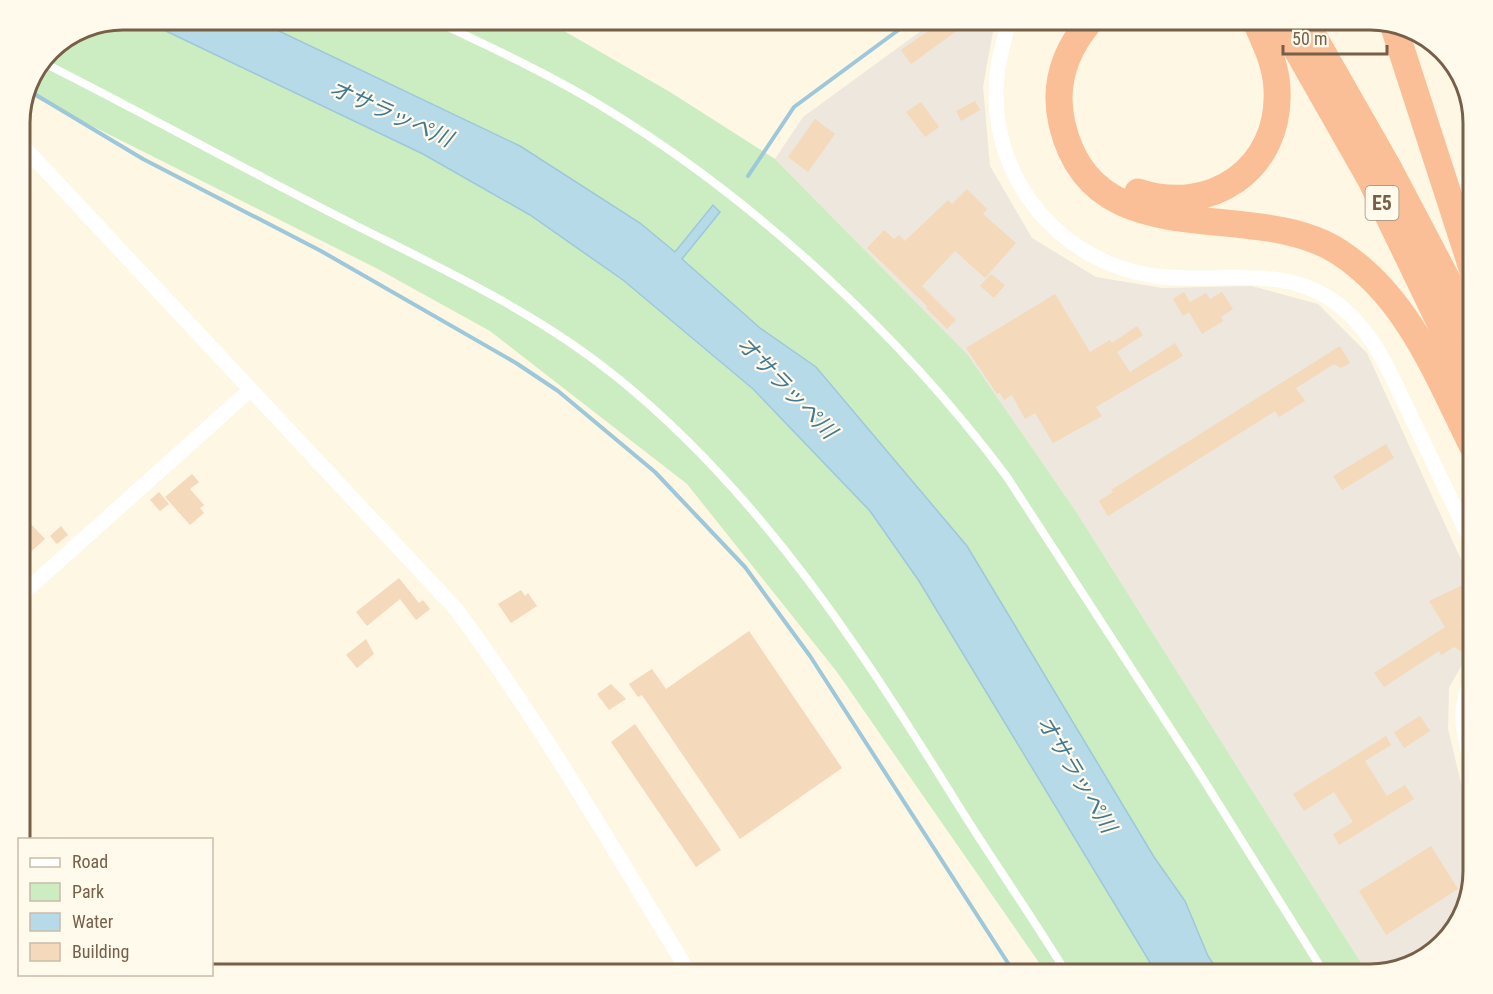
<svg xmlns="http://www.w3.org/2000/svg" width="1493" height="994" viewBox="0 0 1493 994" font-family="'Roboto Condensed','Noto Sans JP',sans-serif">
	<rect width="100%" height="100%" fill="#fdf7e4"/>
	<path fill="#ede7de" d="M936,20H995L983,87L990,166L1032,238L1096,277L1162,288L1252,286L1318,304L1367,353L1473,586V645L1449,688L1448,729L1473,833V871L1456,929L1421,961L1368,974L1075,510L968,355L775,159L803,117Z"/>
	<path fill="#ccecc1" d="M123,20H143L423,154L530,215L623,280L752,389L870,511L919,581L1157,974H1047L837,672L687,484L490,331L376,268L30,95L50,50L84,27Z
		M256,20H545L670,92L775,159L968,355L1075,510L1368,974H1220L1208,956L1185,901L816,367L760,328L520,146Z"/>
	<path fill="#b7dae8" stroke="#9dc8da" stroke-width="1.5" d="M143,20H256L520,146L640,223L675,252L713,205L720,212L682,259L760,328L816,367L967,546L1154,857L1185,901L1208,956L1220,974H1157L919,581L870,511L753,389L623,280L530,215L423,154Z"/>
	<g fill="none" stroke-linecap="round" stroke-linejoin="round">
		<path stroke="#9dc8da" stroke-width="4" d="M31,92L143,159L321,251L516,363L558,391L655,472L745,567L810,656L1015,974
			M748,176L794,107L912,20"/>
	</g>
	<path fill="#f4d9ba" d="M944,20H950L958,30L911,64L901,50Z
		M975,101L980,110L961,121L956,111Z
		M921,102L939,127L925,137L906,112Z
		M815,119L835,134L808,172L788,157Z
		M967,189L987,209L983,214L1016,243L985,278L955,251L922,286L956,320L947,329L926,308L927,306L867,248L884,230L894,239L899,235L905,241L948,200L952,204Z
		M991,274L1005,285L994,298L980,286Z
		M1184,292L1190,302L1206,293L1210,299L1222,292L1233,309L1221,317L1223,321L1202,334L1189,312L1183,316L1173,299Z
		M1055,294L1090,352L1110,340L1112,343L1137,326L1143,335L1117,352L1130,372L1175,343L1183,356L1096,407L1102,416L1053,443L1035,413L1025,419L1012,395L1004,400L1000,393L997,394L966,348Z
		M1340,346L1350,363L1341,368L1334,364L1296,388L1305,401L1279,417L1275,411L1108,516L1099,501L1113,492L1111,490Z
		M1386,444L1394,458L1342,490L1333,476Z
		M192,474L199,482L190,489L204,505L200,508L204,513L190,525L165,497Z
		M159,492L169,504L160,511L150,500Z
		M27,520L45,539L27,555L20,546V527Z
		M61,526L68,535L57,544L50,536Z
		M399,578L419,603L423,600L430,609L416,620L400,599L367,626L356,612Z
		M1465,584L1473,600V616L1460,625L1473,632V635L1464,653L1454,647L1441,655L1439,651L1384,687L1374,673L1445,627L1429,601Z
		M521,590L525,596L528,593L537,606L511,623L498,604Z
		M749,631L842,768L740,839L642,695L638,697L629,684L652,669L666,689Z
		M366,639L374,654L357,668L346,655Z
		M611,684L626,699L609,710L597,694Z
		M1420,716L1430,731L1404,748L1394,732Z
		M635,724L721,850L696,867L611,742Z
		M1386,736L1391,745L1365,761L1387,796L1405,785L1414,799L1339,845L1333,834L1353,822L1334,792L1304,811L1293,794Z
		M1431,846L1458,889L1386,935L1359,891Z
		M1443,933L1447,937L1423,959L1417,949Z"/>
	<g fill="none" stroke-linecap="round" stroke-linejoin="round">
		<path stroke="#fff" stroke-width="8" d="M433,20C490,47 549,74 603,107C755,199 901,335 1007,477L1198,771L1325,974
			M44,63C147,115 248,171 351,223C444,270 537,312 619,379C763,496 863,652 960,808C995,864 1033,918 1067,974"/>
		<path stroke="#fff" stroke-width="15" d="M1010,20C1003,42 996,67 996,90C994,184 1063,263 1155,276C1214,284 1279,264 1332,300C1376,330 1393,381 1416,427C1435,466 1454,506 1473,545
			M20,143L455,608C542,724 614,851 690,974
			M20,596L250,390
			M1473,676C1455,714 1465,734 1473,773"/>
		<path stroke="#fabf97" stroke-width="27" d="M1091,20C1065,50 1053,85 1062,124C1094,261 1251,195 1339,252C1408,297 1437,375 1473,447
			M1280,20L1371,180L1473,391
			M1304,20L1389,169L1473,329
			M1394,27L1473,271
			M1138,192C1211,216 1281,169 1277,89C1276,64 1265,42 1255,20"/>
	</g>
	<g text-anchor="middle" stroke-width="4.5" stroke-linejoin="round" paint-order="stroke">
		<rect fill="#fffaeb" stroke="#a08e79" stroke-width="1.5" x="1365.5" y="186" width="33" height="34" rx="4.5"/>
		<g font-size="20" font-weight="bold" fill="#775f48">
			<text x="1382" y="210">E5</text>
		</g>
		<g font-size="22" font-style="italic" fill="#437a93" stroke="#fffaeb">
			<text transform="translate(391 113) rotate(24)" y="8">オサラッペ川</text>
			<text transform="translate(787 387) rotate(46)" y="8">オサラッペ川</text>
			<text transform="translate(1077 774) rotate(59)" y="8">オサラッペ川</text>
		</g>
	</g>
	<path d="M0 0H1493V994H0ZM123 30H1370A93 93 0 0 1 1463 123V871A93 93 0 0 1 1370 964H123A93 93 0 0 1 30 871V123A93 93 0 0 1 123 30Z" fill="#fffaeb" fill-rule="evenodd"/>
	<path fill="none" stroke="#775f48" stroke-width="3" d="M123 30H1370A93 93 0 0 1 1463 123V871A93 93 0 0 1 1370 964H123A93 93 0 0 1 30 871V123A93 93 0 0 1 123 30Z"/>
	<rect x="18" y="838" width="195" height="138" fill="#fffaeb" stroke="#c9bcaa" stroke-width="1.5"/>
	<rect x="30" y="858" width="30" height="9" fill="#ffffff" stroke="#c9bcaa" stroke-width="1.5"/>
	<text x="72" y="868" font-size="18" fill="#775f48">Road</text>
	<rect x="30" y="883" width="30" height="18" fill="#ccecc1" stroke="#c9bcaa" stroke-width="1.5"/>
	<text x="72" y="898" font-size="18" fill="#775f48">Park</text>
	<rect x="30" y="913" width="30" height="18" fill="#b7dae8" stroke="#c9bcaa" stroke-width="1.5"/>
	<text x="72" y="928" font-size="18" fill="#775f48">Water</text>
	<rect x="30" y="943" width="30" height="18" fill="#f4d9ba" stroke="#c9bcaa" stroke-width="1.5"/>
	<text x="72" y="958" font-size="18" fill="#775f48">Building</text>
	<path d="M1283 45v9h104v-9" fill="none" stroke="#775f48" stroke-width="3"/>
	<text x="1292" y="45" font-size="18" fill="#775f48" stroke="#fffaeb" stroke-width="4.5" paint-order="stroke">50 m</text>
</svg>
